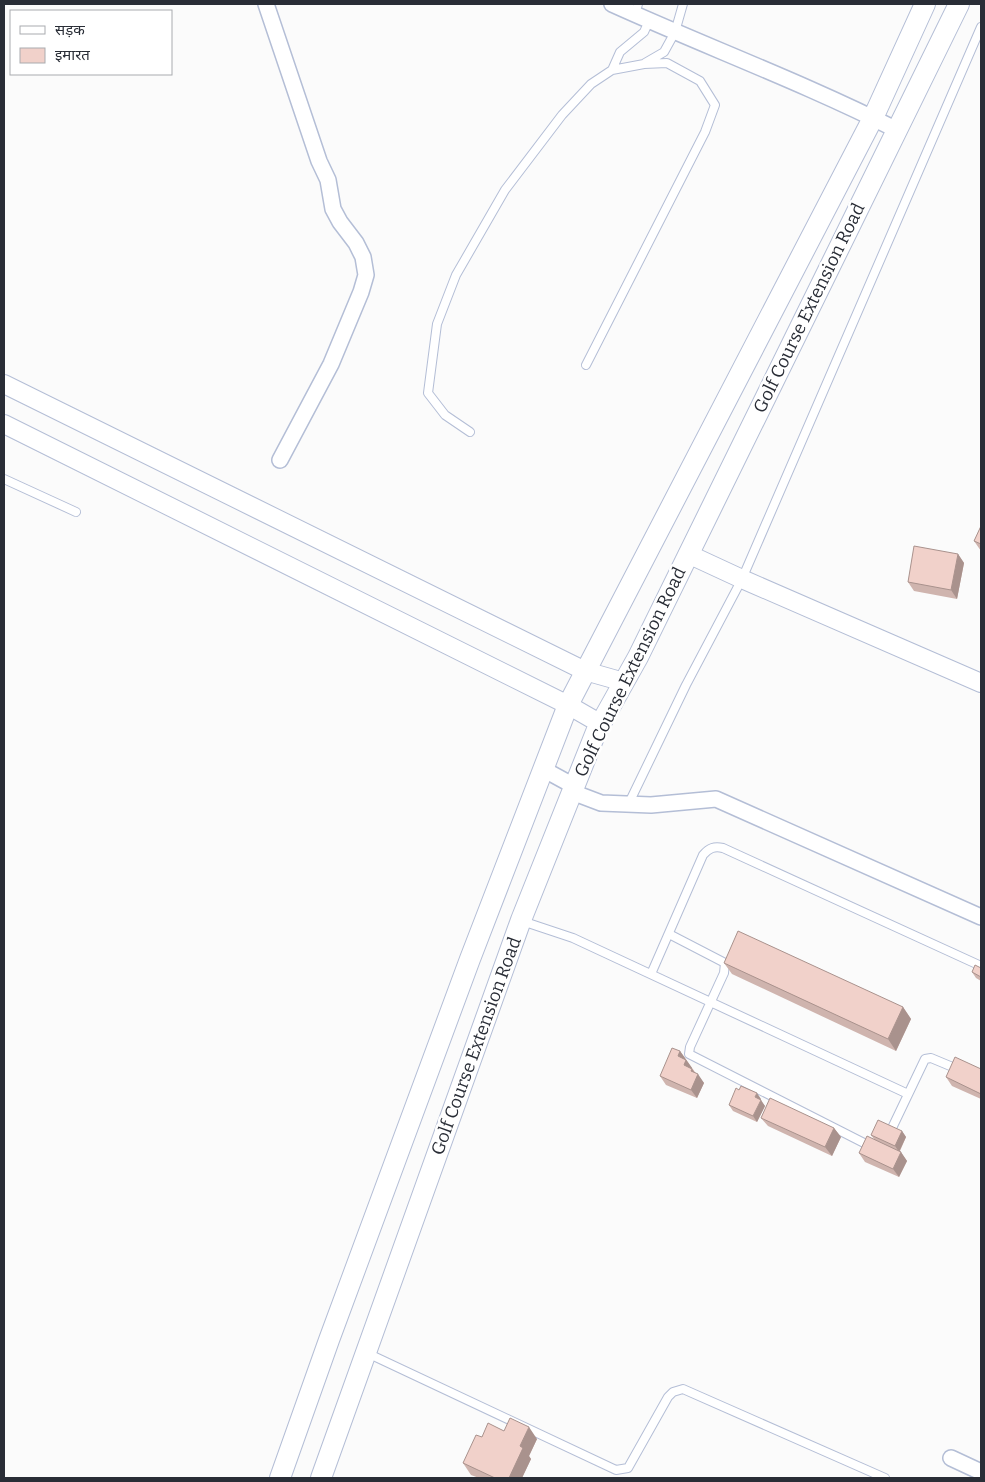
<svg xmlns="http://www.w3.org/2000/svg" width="985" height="1482" viewBox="0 0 985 1482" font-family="Bitter,'Noto Sans Devanagari',serif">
	<rect width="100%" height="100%" fill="#fbfbfb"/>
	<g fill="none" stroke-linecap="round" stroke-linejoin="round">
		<g stroke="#b4bed6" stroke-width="10">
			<path id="service" d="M635,14L638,4
				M645,63L664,52L675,32L683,4
				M612,70L620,52L644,32L649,21
				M470,432L445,415L428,393L437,324L456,275L505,190L562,115L591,84L612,70L644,64L667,63L700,81L715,105L705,132L586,365
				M4,479L76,512
				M629,803L686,685L742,579L981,27
				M522,921L573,938L908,1094
				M669,934L725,963L724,973L690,1047L689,1054L864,1143
				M651,974L703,855C709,848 714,846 723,848L981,966
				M893,1126L925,1059L931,1058L955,1068
				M367,1353L616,1470L628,1468L668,1397L673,1392L683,1389L885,1478"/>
		</g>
		<g stroke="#b4bed6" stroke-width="18">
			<path id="minor" d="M266,4L319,161L328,180L333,209L340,222L356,243L363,257L366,275L361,292L331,364L280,460
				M612,4C707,47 804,83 897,130
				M543,769L574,786
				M572,792L601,803L651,805L716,799L981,917
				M951,1458L981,1472"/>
		</g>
		<g stroke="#b4bed6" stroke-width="20">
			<path id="tertiary" d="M4,384L585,671L624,682
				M4,424L568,705L601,724
				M688,554L742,579L981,683"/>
		</g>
		<g stroke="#b4bed6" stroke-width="22">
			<path id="secondary" d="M280,1478L329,1340L470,959L568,705L873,118L925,4
				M321,1478L521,920L596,732L638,657L959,4"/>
		</g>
		<use href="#service" stroke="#fff" stroke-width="8"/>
		<use href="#minor" stroke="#fff" stroke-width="15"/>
		<use href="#tertiary" stroke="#fff" stroke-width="18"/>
		<use href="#secondary" stroke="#fff" stroke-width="20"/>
	</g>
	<path fill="#cfb4ae" d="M981,526V551L974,541Z
		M958,554L964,563L957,599L914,591L908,582Z
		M724,963L903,1007L911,1019L896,1051L732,974Z
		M981,968V981L976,978L972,972Z
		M680,1051L695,1072L704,1083L697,1098L666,1085L660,1076Z
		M981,1069V1099L952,1086L946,1077Z
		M761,1099L760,1100L765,1106L757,1122L733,1111L729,1105Z
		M761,1118L834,1128L841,1137L832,1156L768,1126Z
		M902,1131L906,1137L900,1151L907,1161L899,1177L865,1162L859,1153L874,1139L871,1135Z
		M504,1431L537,1439L529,1456L531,1459L522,1478H479L471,1475L463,1463L482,1437Z"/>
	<path fill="#a9928d" d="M958,554L964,563L957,599L951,590Z
		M903,1007L911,1019L896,1051L888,1039Z
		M680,1051L692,1068L690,1074L678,1056Z
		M692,1069L697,1076L698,1074L704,1083L697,1098L691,1090V1071Z
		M757,1093L761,1099L759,1103L755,1097Z
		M761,1100L765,1106L757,1122L753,1116Z
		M834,1128L841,1137L832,1156L825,1147Z
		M902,1131L906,1137L899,1152L895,1146Z
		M901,1152L907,1161L899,1177L893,1169Z
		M529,1427L537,1439L529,1456L531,1459L522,1478H509L520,1446Z"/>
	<path fill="#f1d1ca" stroke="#a9928d" d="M981,526V544L974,541Z
		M914,546L958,554L951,590L908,582Z
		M738,931L903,1007L888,1039L724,963Z
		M975,965L981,968V977L972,972Z
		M672,1048L680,1051L678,1056L686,1060L684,1065L692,1069L691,1071L698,1074L691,1090L660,1076Z
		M955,1057L981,1069V1094L946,1077Z
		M741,1086L757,1093L755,1097L761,1100L753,1116L729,1105L736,1088L739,1090Z
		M770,1098L834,1128L825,1147L761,1118Z
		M878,1120L902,1131L895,1146L871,1135Z
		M867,1136L901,1152L893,1169L859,1153Z
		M510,1418L529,1427L520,1446L523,1448L509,1478H495L463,1463L476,1435L482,1437L488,1423L504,1431Z"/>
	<g text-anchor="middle" stroke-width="5" stroke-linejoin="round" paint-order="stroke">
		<g font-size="18" fill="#292d36" stroke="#fff">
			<text transform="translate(809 308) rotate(-64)" y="6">Golf Course Extension Road</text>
			<text transform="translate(630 672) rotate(-64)" y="6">Golf Course Extension Road</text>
			<text transform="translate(476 1046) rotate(-70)" y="6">Golf Course Extension Road</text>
		</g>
	</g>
	<rect width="985" height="1482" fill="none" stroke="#292d36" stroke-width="10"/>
	<rect x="10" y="10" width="162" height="65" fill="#ffffff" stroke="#a9abaf"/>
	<rect x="20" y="26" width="25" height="8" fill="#ffffff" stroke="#a9abaf"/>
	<text x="55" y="35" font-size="15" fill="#292d36">सड़क</text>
	<rect x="20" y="48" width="25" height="15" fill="#f1d1ca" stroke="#a9abaf"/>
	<text x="55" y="60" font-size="15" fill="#292d36">इमारत</text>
</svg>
